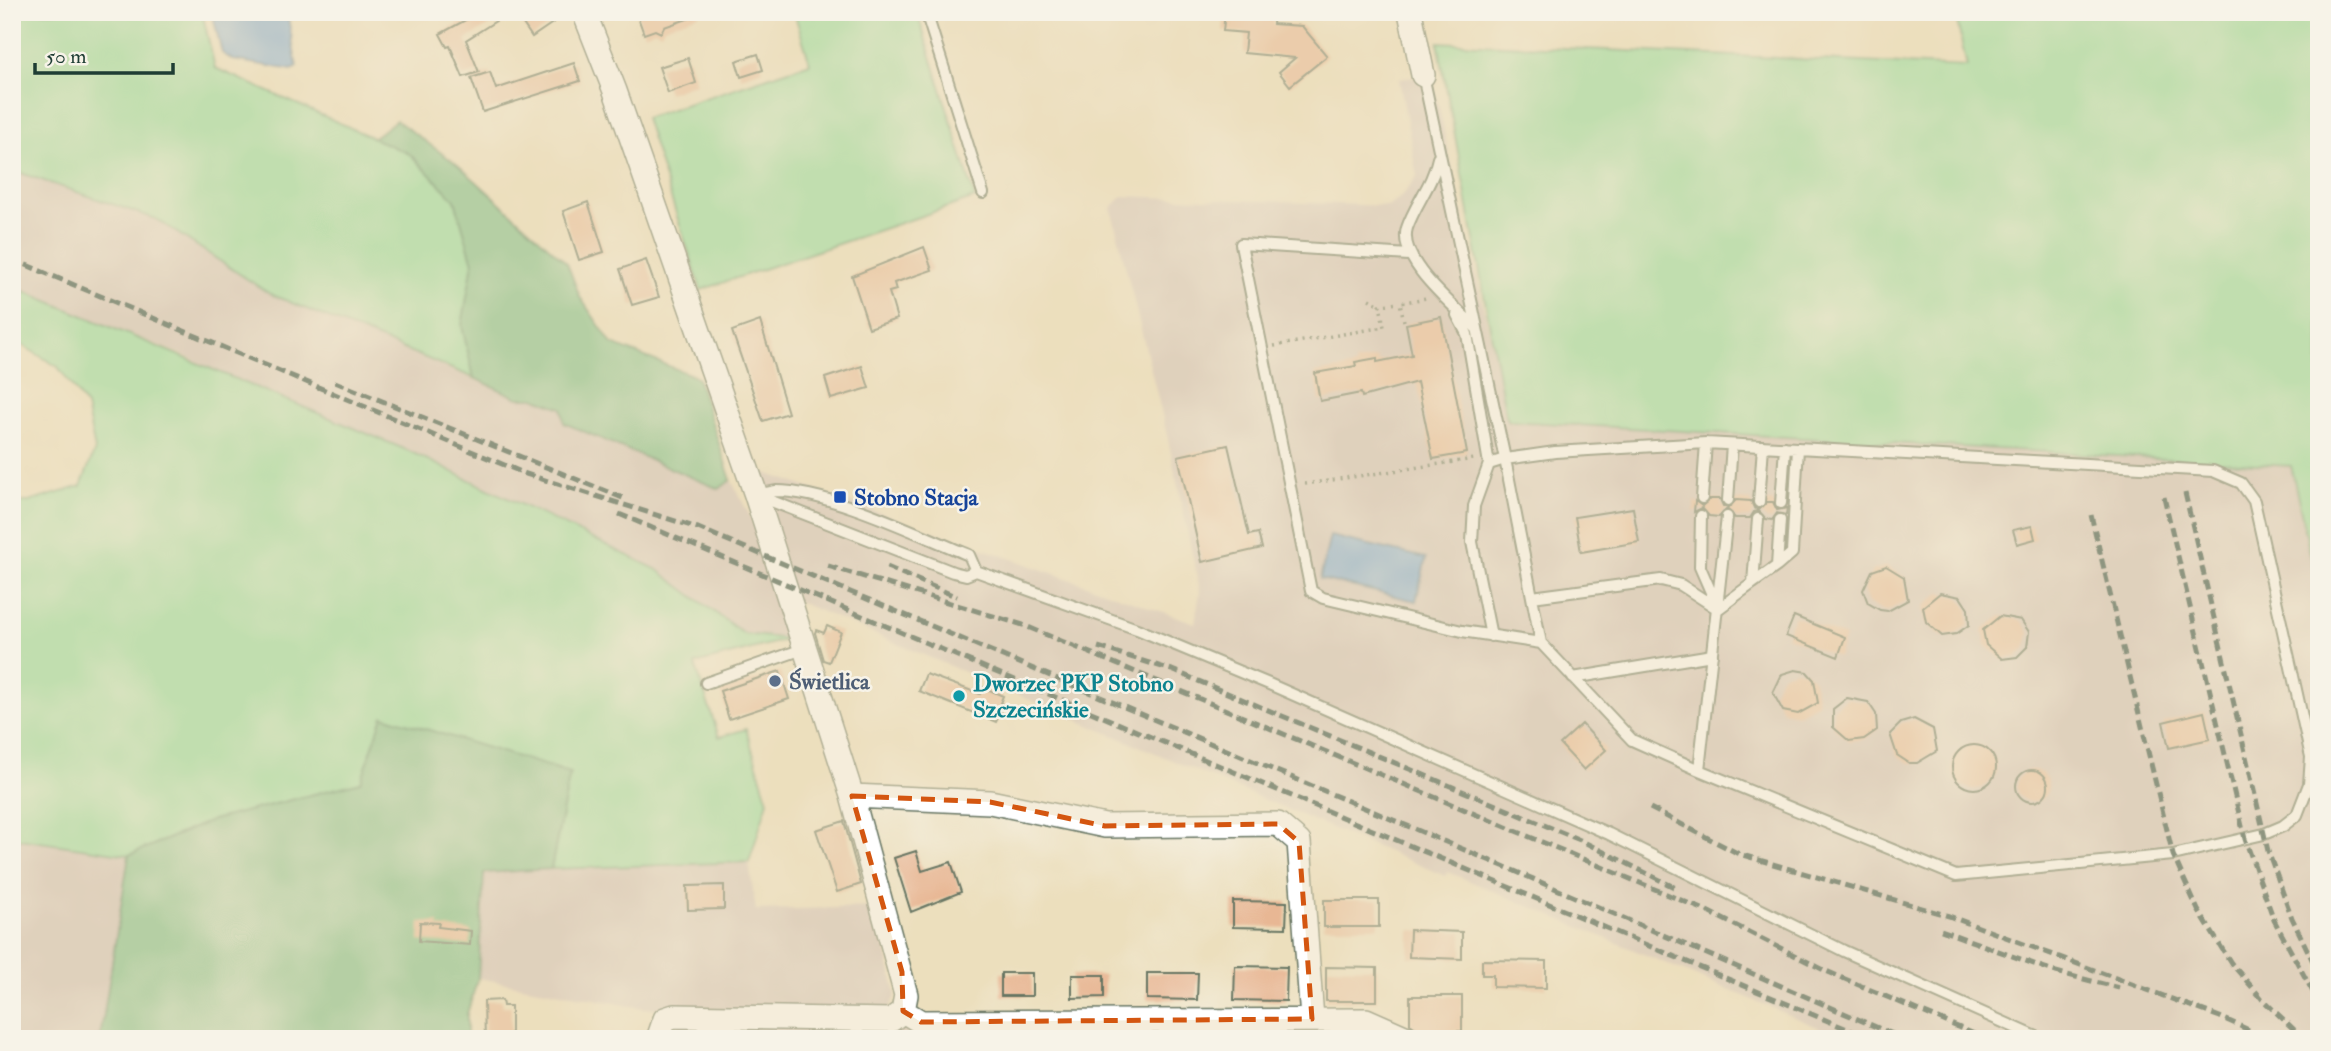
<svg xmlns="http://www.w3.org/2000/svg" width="2331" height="1051" viewBox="0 0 2331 1051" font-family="'IM FELL Double Pica',serif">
	<rect width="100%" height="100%" fill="#f7f3e8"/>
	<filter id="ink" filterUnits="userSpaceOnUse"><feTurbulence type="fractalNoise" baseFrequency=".0143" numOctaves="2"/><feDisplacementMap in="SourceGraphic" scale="14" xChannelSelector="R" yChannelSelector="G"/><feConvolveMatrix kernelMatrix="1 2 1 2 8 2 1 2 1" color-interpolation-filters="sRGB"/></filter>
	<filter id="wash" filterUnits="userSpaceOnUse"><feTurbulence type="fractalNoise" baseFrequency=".00686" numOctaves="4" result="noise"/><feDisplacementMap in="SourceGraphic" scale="28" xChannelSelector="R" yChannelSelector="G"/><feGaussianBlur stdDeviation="1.57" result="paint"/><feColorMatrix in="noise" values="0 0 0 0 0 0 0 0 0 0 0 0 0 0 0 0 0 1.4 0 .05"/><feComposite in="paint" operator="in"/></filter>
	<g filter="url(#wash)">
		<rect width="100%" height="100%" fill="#ecdfbd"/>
		<path fill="#cfc0ba" d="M1431,73L1509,421L2291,466L2319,593V1039H1846L1448,872L1445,876L794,600L752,468L1195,623L1200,591L1167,435L1111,208L1123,196L1389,206L1402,196L1417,176L1399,79Z
			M12,170L156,219L270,294L518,398H534L562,408L564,423L719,489L731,480L753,522L789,639L744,634L658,570L185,356L12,286Z
			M12,838L129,855L100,1039H12Z
			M749,862L756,910L876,907L896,995L886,1014L643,1008L478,978L484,872Z
			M680,1022L909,1030L910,1039H666V1035Z"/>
		<path fill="#8dde9e" stroke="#568e69" stroke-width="2" d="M12,12H202L215,68L410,154L455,200L473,263L462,326L474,378L270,294L156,219L12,170Z
			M794,12H917L975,198L701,290L645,118L810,63Z
			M1955,12H2319V593L2291,466L1509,421L1506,416L1438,42L1967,67Z
			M12,286L409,451L658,570L744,634L789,639L695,664L719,737L746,729L768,801L749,862L551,869L570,773L383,716L361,782L213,820L129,855L12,838V502H29L81,486L95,450L86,406L58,367L12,339Z"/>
		<path fill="#72bd85" stroke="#487d5c" stroke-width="2" d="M396,120L458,165L567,263L580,297L612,344L697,377L731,480L719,489L564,423L562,408L534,398H518L474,378L462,326L473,263L455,200L410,154L373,138Z
			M383,716L570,773L551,869L484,873L478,978L467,1014V1039H100L129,855L213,820L361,782Z"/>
		<path fill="#699fd6" stroke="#446e85" stroke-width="2" d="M212,12H287L297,67L292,70L233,60L222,53Z
			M1330,536L1426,558L1416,601L1320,579Z"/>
		<g id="blocks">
			<path fill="#e8b794" d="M480,12H510L466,40L479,72L463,77L450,46L447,47L440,34Z
				M515,12H548L554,22L532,37Z
				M636,12H699V15L664,27L661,33L655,30L644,34Z
				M1225,12H1274L1273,24L1302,26L1327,56L1290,86L1279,72L1295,58L1244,53L1246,33L1223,31Z
				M758,54L763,70L741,77L736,61Z
				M688,58L696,83L668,93L659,67Z
				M574,63L580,81L483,112L471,78L490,72L496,89Z
				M588,202L604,252L579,260L563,211Z
				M924,247L932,270L894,283L896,290L889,292L897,319L869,328L852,276Z
				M646,260L659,297L632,305L620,269Z
				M1441,317L1467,453L1433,459L1417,382L1362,397L1361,393L1320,401L1315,373L1356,366L1355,362L1377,358V362L1412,355L1406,324Z
				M760,321L788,413L763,421L732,331Z
				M862,366L869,388L831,399L825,378Z
				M1228,445L1249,535L1258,533L1262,548L1202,562L1178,456Z
				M1710,499H1720L1723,506L1728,508L1736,500L1751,501L1754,508L1759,510L1767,502H1773L1777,510L1787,508L1786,515L1777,513L1772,520L1766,519L1759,511L1754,512L1750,518H1735L1727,509L1719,517L1709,516L1702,508L1694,512L1695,501L1702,506Z
				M1633,508L1639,542L1581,552L1575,517Z
				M2032,526L2035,539L2017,544L2013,530Z
				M1886,566L1904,577L1908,600L1888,611L1880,610L1868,603L1863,590L1872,571Z
				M1940,593L1960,597L1968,609L1969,625L1956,634L1942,636L1926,622L1923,607Z
				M1794,616L1845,637L1838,657L1786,636Z
				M2000,616L2021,620L2029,632L2027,647L2017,657L2002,659L1986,645L1983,630Z
				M827,626L841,632L829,662L823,660L815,633L816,630L824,633Z
				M1795,670L1807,672L1814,680L1818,703L1798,714L1783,711L1773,693L1782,674Z
				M780,671L789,699L729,719L720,691Z
				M926,674L980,694L983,687L1003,696L1000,703L1004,705L996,722L919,691Z
				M1847,698L1868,702L1876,714L1877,730L1864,739L1849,741L1833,727V709Z
				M2204,712L2210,739L2169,748L2163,722Z
				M1914,719L1933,729L1937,751L1917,763H1909L1897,755L1890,734L1901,723Z
				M1582,724L1606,750L1584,770L1560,744Z
				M1952 767a22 22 0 1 1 44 0a22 22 0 1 1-44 0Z
				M2016 786a16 16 0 1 1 32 0a16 16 0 1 1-32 0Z
				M844,821L861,884L837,892L816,830Z
				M916,851L922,871L951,862L961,892L911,912L894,858Z
				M724,885V909L688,910L687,886Z
				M1324,900H1379V927H1324Z
				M1233,901L1287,902L1286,928L1233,927Z
				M420,922L439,923L438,927L471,931L470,945L419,941Z
				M1410,930L1462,932V959L1409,957Z
				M1482,960L1546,961V988L1493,987V975H1482Z
				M1235,966L1287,967L1286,1001L1234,1000Z
				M1326,967L1377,968V1001H1326Z
				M1001,973H1032V996H1001Z
				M1147,973H1198L1197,1000L1147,999Z
				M1072,975H1104V997L1072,998Z
				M1410,996H1462V1031H1420L1410,1024Z
				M502,1000L503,1006H511V1039H485L484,1001Z"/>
		</g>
	</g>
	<g filter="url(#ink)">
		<use href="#blocks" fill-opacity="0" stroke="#677664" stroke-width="2"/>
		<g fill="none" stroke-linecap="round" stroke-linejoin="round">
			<g stroke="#677664" stroke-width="14">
				<path id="lane" d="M926,12L983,193
					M1423,75L1505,459L1489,464L1474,506L1472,542L1491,636
					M1438,158C1433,184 1415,204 1407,228C1397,261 1455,306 1476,328
					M1409,255L1241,244L1311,591L1323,598L1462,631L1541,643L1632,740L1699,770
					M1457,315L1467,334L1489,464
					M776,491C830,491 917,534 969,555L976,571L966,575L953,572L756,495Z
					M1702,498L1706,443
					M1728,500L1732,445
					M1759,502L1763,446
					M1781,503L1785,447
					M1701,516L1700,567L1717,606
					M1777,566L1792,553L1798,448
					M976,571L1137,629L1269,684L1609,834L1844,951L2041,1039
					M1753,583L1777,566L1780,520
					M1532,597L1661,580L1681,585L1718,609
					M1718,609L1753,583L1758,519
					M1541,643L1505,459L1555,452L1706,443L2213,471L2241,483L2254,501L2311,757L2309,784L2297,815L2283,826L2264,834L2173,855L1956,876L1699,770L1727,517
					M1573,678L1712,655
					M706,683L803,649"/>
			</g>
			<g stroke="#677664" stroke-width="26">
				<path id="street" d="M584,12L615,91L756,495L852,796L906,995L903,1011L891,1020L674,1016L665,1019L658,1039
					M1410,12L1423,75
					M852,796L990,802L1105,826L1278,824L1299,842L1312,1019
					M903,1011L921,1022L1366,1020L1409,1039"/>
			</g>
			<path stroke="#677664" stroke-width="3.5" stroke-dasharray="2 5" stroke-linecap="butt" d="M1369,299L1380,305
				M1404,321L1400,303L1426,298
				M1274,346L1384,327L1380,305L1399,303
				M1305,484L1474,459"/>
			<use href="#lane" stroke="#fff" stroke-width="10"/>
			<use href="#street" stroke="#fff" stroke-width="23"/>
			<path stroke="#1f3d34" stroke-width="5" stroke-dasharray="10 5" stroke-linecap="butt" d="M12,259L526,474L698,528L1510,869L1904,1039
				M335,382L623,498
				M2185,493L2268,851L2292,918L2319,974
				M2164,497L2245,839L2274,920L2319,1003
				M619,514L1871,1039
				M2091,515L2173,855L2198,910L2231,963L2264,1001L2304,1039
				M828,566L1023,625L1707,911L1826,971L1986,1039
				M887,567L957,597
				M1098,647L1172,670L1580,840L1676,888
				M1650,808L1739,854L1949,916L2220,1017L2269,1039
				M1941,930L2056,972L2119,988"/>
		</g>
	</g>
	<path d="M0 0H2331V1051H0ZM852,796L990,802L1105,826L1278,824L1299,842L1312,1019L921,1022L903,1011L902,972Z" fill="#ecdfbd" fill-opacity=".55" fill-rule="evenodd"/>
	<path fill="none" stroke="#d45610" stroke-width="5" stroke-dasharray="14 9" stroke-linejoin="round" d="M852,796L990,802L1105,826L1278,824L1299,842L1312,1019L921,1022L903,1011L902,972Z"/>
	<rect fill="#1a4fb4" stroke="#f7f3e8" stroke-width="2.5" x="833" y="490" width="14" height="14" rx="3.5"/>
	<circle fill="#5c6f8a" stroke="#f7f3e8" stroke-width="2.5" cx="775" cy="681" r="7"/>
	<circle fill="#0f9aa8" stroke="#f7f3e8" stroke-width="2.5" cx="959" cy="696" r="7"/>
	<g text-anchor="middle" stroke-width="5" stroke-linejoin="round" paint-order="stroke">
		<g font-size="23" font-weight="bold" fill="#164399" stroke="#f7f3e8" text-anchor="start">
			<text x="854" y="505">Stobno Stacja</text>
		</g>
		<g font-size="23" font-weight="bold" fill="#4e5e75" stroke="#f7f3e8" text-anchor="start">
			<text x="789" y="689">Świetlica</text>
		</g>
		<g font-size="23" font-weight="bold" fill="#0d838f" stroke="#f7f3e8" text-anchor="start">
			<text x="973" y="691">Dworzec PKP Stobno<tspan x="973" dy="26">Szczecińskie</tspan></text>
		</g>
	</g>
	<rect width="2331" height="1051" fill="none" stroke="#f7f3e8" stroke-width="42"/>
	<path d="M35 63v10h138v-10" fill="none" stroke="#1f3d34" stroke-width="3.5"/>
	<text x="46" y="63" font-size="21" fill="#1f3d34" stroke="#f7f3e8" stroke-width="5" paint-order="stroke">50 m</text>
</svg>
